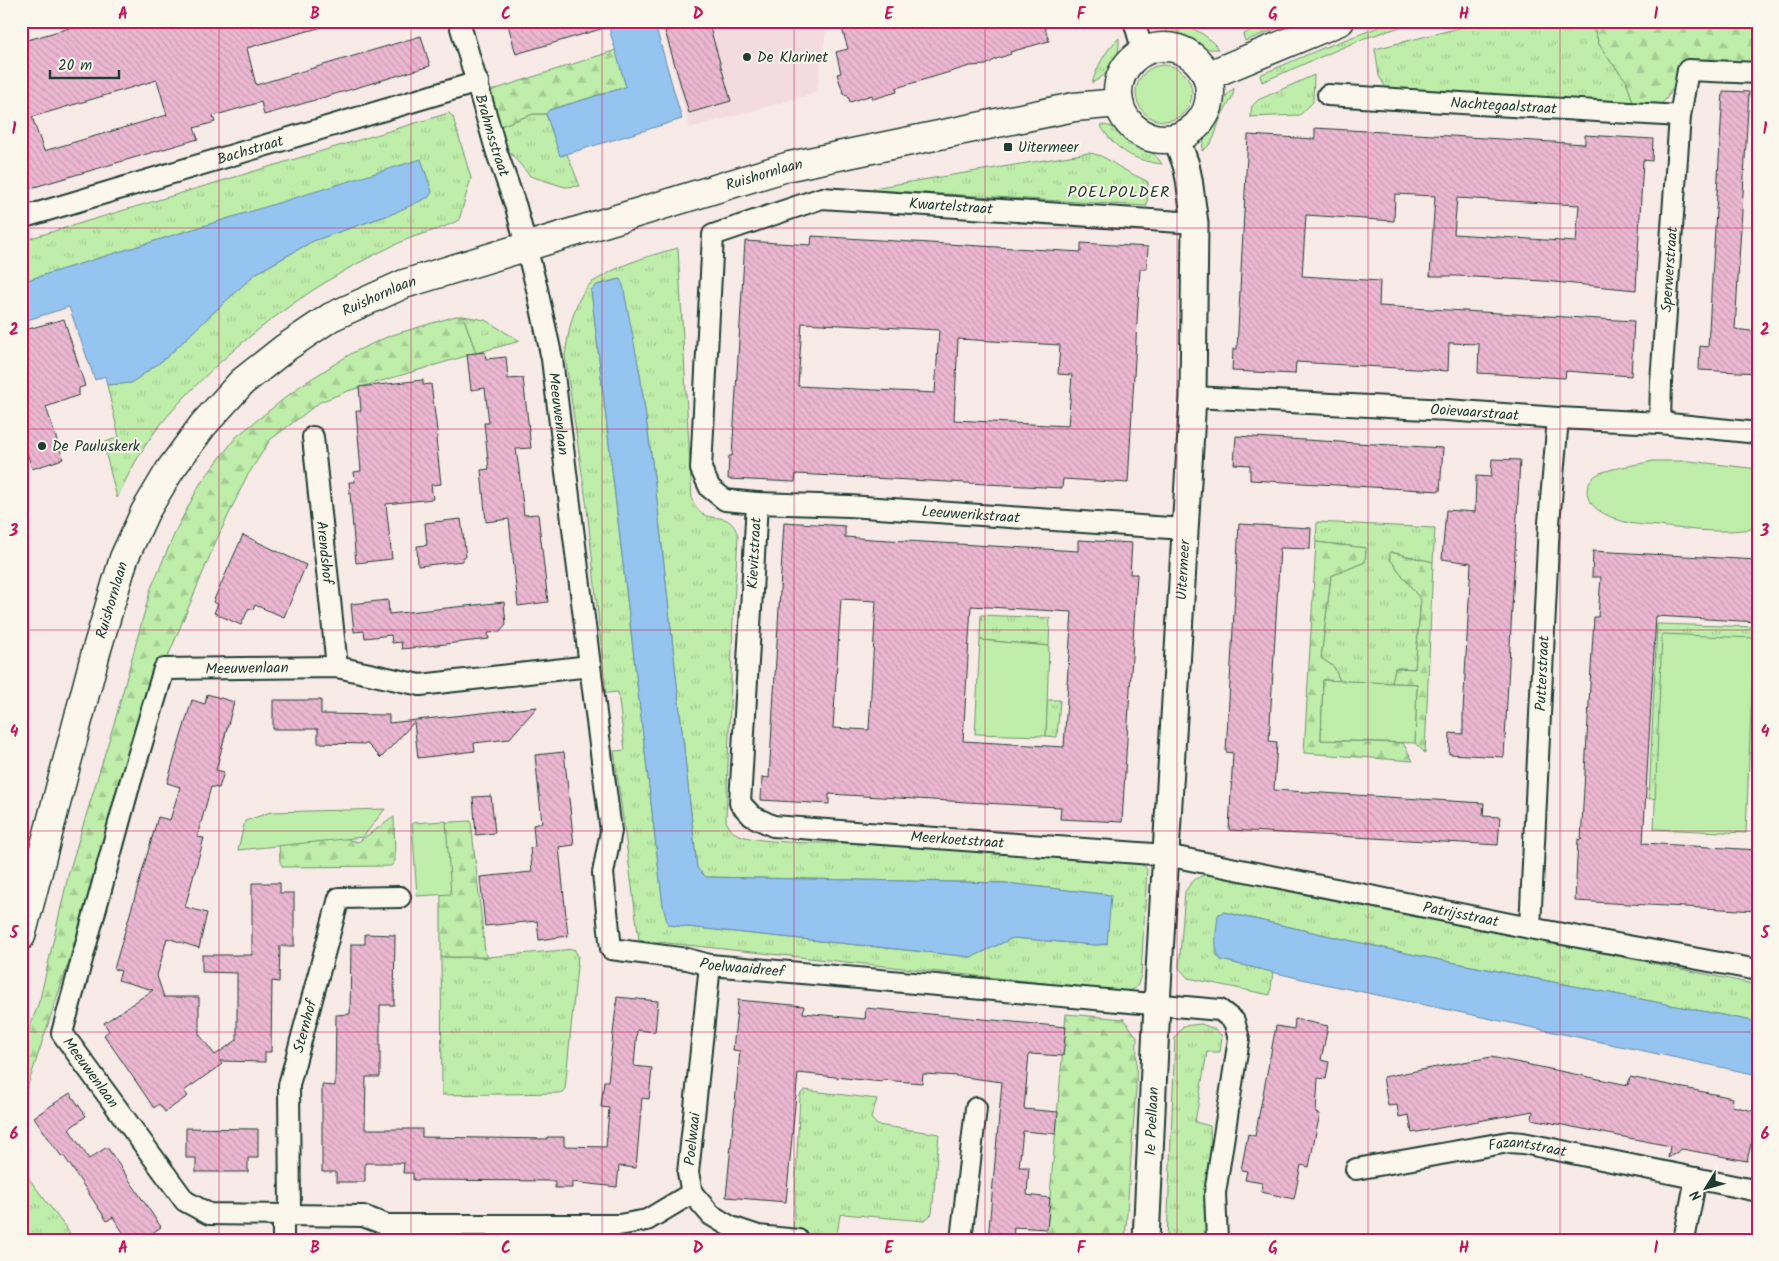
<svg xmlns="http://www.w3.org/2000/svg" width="1779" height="1261" viewBox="0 0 1779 1261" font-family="Kalam,sans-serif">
	<defs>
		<pattern id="grass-tufts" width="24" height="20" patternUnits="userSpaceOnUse" patternTransform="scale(1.25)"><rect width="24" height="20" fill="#bfedaa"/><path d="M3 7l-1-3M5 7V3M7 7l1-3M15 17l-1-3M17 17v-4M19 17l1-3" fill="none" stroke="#a4cc93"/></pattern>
		<pattern id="forest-firs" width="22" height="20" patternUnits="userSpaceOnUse" patternTransform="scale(1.25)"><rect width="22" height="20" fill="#bfedaa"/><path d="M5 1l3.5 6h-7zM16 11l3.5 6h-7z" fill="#a4cc93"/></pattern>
		<pattern id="building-back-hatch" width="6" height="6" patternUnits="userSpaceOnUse" patternTransform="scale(1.25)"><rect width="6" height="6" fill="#ecb7d1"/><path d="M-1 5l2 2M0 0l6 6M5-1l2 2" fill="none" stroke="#ca9eb4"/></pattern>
	</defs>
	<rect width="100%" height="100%" fill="#f8eae7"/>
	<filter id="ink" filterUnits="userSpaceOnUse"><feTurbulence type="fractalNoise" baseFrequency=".02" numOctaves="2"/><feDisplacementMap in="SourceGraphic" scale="10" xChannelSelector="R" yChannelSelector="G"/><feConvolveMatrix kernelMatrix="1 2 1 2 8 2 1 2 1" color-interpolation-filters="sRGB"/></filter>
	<g filter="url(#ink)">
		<path fill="#f4dbe0" d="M661,21H828L816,93L690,128Z"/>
		<path fill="url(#grass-tufts)" stroke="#6f956f" fill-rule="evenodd" d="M1275,21H1296L1245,41L1243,34Z
			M1395,21H1420L1365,38L1262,82L1260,75L1323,48Z
			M1487,21H1592L1599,44L1611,62L1626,80L1635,108L1386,88L1379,76L1375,49Z
			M1168,22C1188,25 1206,32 1218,49C1200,51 1169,39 1159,23Z
			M1119,38C1120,59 1111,73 1092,83C1098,65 1105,51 1119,38Z
			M1314,75L1313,102L1300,115L1250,117L1252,106L1258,100Z
			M1234,88C1233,102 1226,105 1221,117C1215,131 1216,142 1202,151C1203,133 1220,99 1234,88Z
			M449,113L453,117L471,178L459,220C444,228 429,232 413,237C399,242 385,250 372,256C296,294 210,362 157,429C141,450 128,474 117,498L103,443L119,437L107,385L131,383L166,358L197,328L255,274L313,241L394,213L432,192L421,160L21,282V241Z
			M533,114H546L561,156L567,154L580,186L565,187L530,176L507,149L500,126Z
			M1100,125C1114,125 1122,132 1131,140C1143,151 1151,147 1162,164C1133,161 1115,149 1100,125Z
			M1088,153C1103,154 1110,162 1123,169C1131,174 1140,177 1148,182L1147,206L874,190L873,188Z
			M678,248L692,500C694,503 696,507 698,510C711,525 730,508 738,536L733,619L726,821C728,825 731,831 735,833C752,844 824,843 847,843L1138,861L1147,869L1141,975L1137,987L1128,992L639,940L614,751L625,750L618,692L606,693L587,508L565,356C568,334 573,301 590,284C593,281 599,279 603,276C626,262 652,255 678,248ZM619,279L640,374L656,491L697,868L706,877L1006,883L1110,895L1107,944L1095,945L1013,938L972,957L668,925L663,906L591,290L597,285Z
			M463,316L485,320L520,341L476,353Z
			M1317,522L1435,528L1433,562L1391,552L1390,559L1421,600L1415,669L1395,668L1392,683L1340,681L1334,667L1321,658L1331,576L1365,562L1366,548L1316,542Z
			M981,615L1050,618L1049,646L980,640Z
			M1657,624L1758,627L1756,753L1669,749L1660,798L1649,799Z
			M1047,700H1060L1057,737L1046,736Z
			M1217,873L1758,985V1022L1415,955L1223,912L1218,915L1216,954L1221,960L1273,972L1270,995L1188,978L1179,968L1185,892C1194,877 1200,875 1217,873Z
			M574,949L578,956L565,1089L561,1093L442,1095L441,957H488Z
			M1201,1024L1215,1029L1222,1036L1220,1052H1207L1195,1122L1210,1126L1212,1240H1167L1175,1038L1183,1026Z
			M804,1090L877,1099L871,1118L877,1125L939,1134L932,1214L924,1221L844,1214L840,1215L836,1240L793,1235L800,1095Z
			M21,1168L75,1240H21Z"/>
		<path fill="url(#forest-firs)" stroke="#6f956f" d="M1592,21H1758V64L1682,69C1675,83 1668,105 1651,109C1646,109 1640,108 1635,108L1626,80L1611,62L1599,44Z
			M616,50L626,87L549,110L546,114H533L500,126L490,91Z
			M456,316H463L476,353L348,391L320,402L270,440L246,478L216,541L167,659L155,665L68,964L21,1106V1052L40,999L69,872L116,717L151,588L177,528L200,484L236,437L300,386L352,353L389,336Z
			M1316,542L1366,548L1365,562L1331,576L1321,658L1334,667L1340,681L1323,680L1321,740L1403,743L1413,761L1304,753Z
			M1390,552L1433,562L1425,753L1415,743L1417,684L1392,683L1395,668L1415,669L1421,600L1390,559Z
			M394,817L395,861L391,866L283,867L280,862L279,842L343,834L349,840L358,842Z
			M471,821L485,952L488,957H441V895L434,823Z
			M1066,1014L1124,1019L1137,1037L1136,1089L1125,1240H1046Z"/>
		<path fill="#bfedaa" stroke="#6f956f" d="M1136 93a28 28 0 1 1 56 0a28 28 0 1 1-56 0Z
			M1653,461H1690L1758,469V528C1725,534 1692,530 1659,526C1648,525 1635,525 1625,522C1609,517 1582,507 1588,486C1589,480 1595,475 1600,473C1616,467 1636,465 1653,461Z
			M1662,634L1754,638L1746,833L1654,829Z
			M980,640L1049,646L1046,736L975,734Z
			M1323,680L1417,684L1415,743L1321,740Z
			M385,809L363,837L238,850L245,821L271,812Z
			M446,821L451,894L417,896L412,823Z"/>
		<path fill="#95c4f0" stroke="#668ea5" d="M607,21H654L682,119L560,156L546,114L549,110L626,87Z
			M421,159L432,192L429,197L394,213L313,241L255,274L197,328L166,358L131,383L107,385L105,376L95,380L69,307L21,322V282Z
			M620,279L623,285L640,374L656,491L697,868L706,877L1006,883L1111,895L1107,944L1095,945L1013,938L972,957L668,925L663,906L591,290L597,285Z
			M1223,912L1415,955L1758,1022V1075L1306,980L1221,960C1212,948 1217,928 1218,915Z"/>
		<path fill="url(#building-back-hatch)" stroke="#1f3d34" fill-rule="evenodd" d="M93,21H322V27L247,48L256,85L421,36L430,66L264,115L261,102L213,116L215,122L194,128L198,139L31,188L21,153V42ZM157,80L167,115L44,151L32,117Z
			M507,21H611V26L516,54Z
			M700,21H708L731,101L689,113L665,31Z
			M854,21H1043L1049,41L1010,52L1011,54L996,59L986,65L970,66L896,88L897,92L873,99L872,95L850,102L847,94L844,95L837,74L841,73L836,52L848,49L841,25Z
			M1723,91L1749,92L1735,329L1758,332V373L1699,370L1700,346L1708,347Z
			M1315,128L1585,144V135L1653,139L1652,161L1643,160L1636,290L1544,281L1457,276H1430L1435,196L1395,194L1394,221L1306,215L1302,276L1380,281L1379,306L1634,321L1631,376L1566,371L1565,378L1478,373L1479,344L1449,343L1448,371L1296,362L1295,374L1232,371L1233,349H1237L1248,135L1315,139ZM1457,198L1579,205L1576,242L1454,234Z
			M812,236L1081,252V243L1148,247L1147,269H1140L1128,483L1063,479L1062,488L796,474L795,482L728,479L729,456H732L745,241L811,245ZM802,323L939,330L935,393L798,386ZM958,339L1060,345L1058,374L1072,375L1068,426L954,420Z
			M64,319L85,386L79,388V395L46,407L63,459L32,469L21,433V331Z
			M485,352L486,359L506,357L508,379L523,378L531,448L516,449L519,470L524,515L538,514L548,602L518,606L509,519L486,522L481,470L489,469L484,423H489L485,388L471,390L467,354Z
			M423,380V385L431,384L438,438L436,439L441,484L431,485L433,499L386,504L392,559L356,563L349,482H355L354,472L361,471L356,411H361L359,387Z
			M1236,436L1443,448L1440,491L1250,480V465L1234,464Z
			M1492,459L1520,460L1504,757L1449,754L1450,733L1463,734V712L1471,563L1442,559L1446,510L1475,512L1476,476L1491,477Z
			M461,519L466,557H463V561L418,566L417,546L427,545L425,523Z
			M784,522L845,526V537L872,539L1078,551V540L1132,543L1130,574H1137L1122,822L1060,819L1061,807L1036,806L829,794V804L761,800L762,777L769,778ZM841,599L876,601L869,730L833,728ZM971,606L1072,612L1067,683H1068L1064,747L963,741Z
			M1239,524L1311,528L1310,549L1280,548L1269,741L1277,742L1274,790L1484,803L1483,816L1500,817L1498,845L1229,830L1233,753L1226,752Z
			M243,535L306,565L284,617L255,605L253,610L249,608L241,625L214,613L218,604L213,602Z
			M1593,551L1758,560V622L1656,616L1643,843L1758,850V911L1575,901L1578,839L1581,840L1594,617H1598L1601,577H1592Z
			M388,600L389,614L504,602L506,625L500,632L488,633L489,639L402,649L401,642L392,643L391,635L365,638L364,631L354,632L351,604Z
			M207,694L234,702L216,770L224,772L219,788L211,787L197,837L204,838L185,907L207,913L199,948L167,938L157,976L164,997H199V1034L215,1055L237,1040V973L202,972V955H252V883H280V893H294V946H280L279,982L272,981L271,1052H265V1062L220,1061L222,1064L184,1091L188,1096L165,1112L159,1104L154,1108L124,1064L104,1035L109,1031L104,1023L153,990L118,980L121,971L114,969L158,817L170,820L180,787L167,783L192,700L205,704Z
			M273,700H321V714L389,715V723L537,707L509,739L474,743L475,751L418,758L414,722L381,758L367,744L318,743V729H273Z
			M564,752L574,845L559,847L568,936L539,940L537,921L485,926L480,877L532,872L530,848L535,847L533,825L542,823L535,755Z
			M491,796L495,833L476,835L473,797Z
			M365,934L395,935L394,1005H380V1077H366L365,1129H422V1137L547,1139V1137H564V1146L606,1147L609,1108L601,1107L604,1081H608L617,997L658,1001L655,1032L637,1030L634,1066L652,1068L649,1099L642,1098L636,1168L619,1166L617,1187L572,1182V1188H555V1181L413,1180V1173H403L404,1163H365V1182H336V1172H322V1085L335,1086L336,1015L350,1014L351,944H365Z
			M738,1000L804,1006L803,1013L865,1019L866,1008L1066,1027L1063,1056L1029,1054L1024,1109L1058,1112L1056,1134L1023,1131L1019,1167H1029L1027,1195L1050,1198L1047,1229L1014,1227L1013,1240H988L1002,1082L957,1076L923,1074L922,1083L882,1080V1082L798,1073L786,1202L726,1197L740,1051L733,1050Z
			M1295,1019L1328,1026L1321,1060L1329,1062L1326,1079L1318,1078L1316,1113L1320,1114L1316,1132L1309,1167L1301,1165L1294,1199L1261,1192L1262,1183L1245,1180L1247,1171L1241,1170L1248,1134L1255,1136L1276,1026L1294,1029Z
			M1491,1057L1628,1085L1630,1077L1733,1098L1732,1106L1758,1112V1145L1751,1144L1747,1161L1682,1149L1668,1158L1670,1146L1532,1119L1533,1111L1412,1133L1409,1115L1399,1117L1397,1105L1388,1106L1383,1077Z
			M70,1093L86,1116L69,1129L89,1159L107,1147L161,1227L142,1240H128L113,1217L107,1221L64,1156L62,1157L51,1142L34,1117Z
			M186,1128L258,1129V1158H248V1172H196V1158H186Z"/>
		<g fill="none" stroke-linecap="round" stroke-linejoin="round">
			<g stroke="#1f3d34" stroke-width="24">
				<g id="minor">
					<path id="s1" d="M459,21L497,153L516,207L537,289L552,359L590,666L420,685L337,667L164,669L128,790L62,1033L185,1201L209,1214L363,1216L387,1225H619L647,1220L692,1193"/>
					<path d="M1134,21L1143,52"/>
					<path id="s2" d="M1328,95L1680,116"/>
					<path id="s3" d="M21,218L478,82"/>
					<path id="s4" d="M1195,223L822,198L713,235L701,469L710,488L725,500L757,503L740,803L752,816L773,826L1166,855L1530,928L1758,970"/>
					<path id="s5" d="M1193,397L1447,410L1558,418L1660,423L1758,433"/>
					<path id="s6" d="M1660,423L1661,382L1680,116L1688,70L1758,73"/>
					<path id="s7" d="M313,437L337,667"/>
					<path id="s8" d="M757,503L849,506L1184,529"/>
					<path id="s9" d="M590,666L611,831L603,873L611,949L687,959L710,965L1220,1010L1234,1021L1239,1039L1215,1193L1217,1240"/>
					<path id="s10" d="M1530,928L1549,523L1558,418"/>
					<path d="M710,965L688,1173L692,1193L711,1215L731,1227L758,1236L798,1240"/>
					<path id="s11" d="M1356,1169L1509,1142L1523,1143L1758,1191"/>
					<path d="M283,1216V1240"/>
					<path id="s12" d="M290,1216L289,1085L339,898L400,897"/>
					<path d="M961,1240L976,1108"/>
					<path d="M1684,1240L1696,1178"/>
				</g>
			</g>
			<g stroke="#1f3d34" stroke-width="29">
				<g id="tertiary">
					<path id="s13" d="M1146,1240L1157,1004L1193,397L1195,223L1189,179L1186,165L1176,137"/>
				</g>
			</g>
			<g stroke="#1f3d34" stroke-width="31">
				<g id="secondary">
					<circle cx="1164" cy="93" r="46"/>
					<path d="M1207,76L1340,21"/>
					<path id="s14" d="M21,936L96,652L124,558L145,512L170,470L203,425L242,382L285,348L331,317L404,284L790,166L1074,107L1119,103"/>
				</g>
			</g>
			<use href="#minor" stroke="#fbf7ec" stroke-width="20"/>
			<use href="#tertiary" stroke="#fbf7ec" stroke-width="25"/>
			<use href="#secondary" stroke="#fbf7ec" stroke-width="28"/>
		</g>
	</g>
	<path fill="none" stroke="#c2185b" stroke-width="1" stroke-opacity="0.55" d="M219,21V1240M411,21V1240M602,21V1240M794,21V1240M985,21V1240M1177,21V1240M1368,21V1240M1560,21V1240M21,228H1758M21,429H1758M21,630H1758M21,831H1758M21,1032H1758"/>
	<g fill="#1f3d34" stroke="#fbf7ec" stroke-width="2">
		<circle cx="747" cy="57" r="5"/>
		<rect x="1003" y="142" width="10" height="10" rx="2.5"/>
		<circle cx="42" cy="446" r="5"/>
	</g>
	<g text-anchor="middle" stroke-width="4" stroke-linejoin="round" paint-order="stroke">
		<g font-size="15" fill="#1f3d34" stroke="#fbf7ec" text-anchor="start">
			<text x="757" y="62">De Klarinet</text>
			<text x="1018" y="152">Uitermeer</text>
			<text x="52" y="451">De Pauluskerk</text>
		</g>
		<g font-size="15" fill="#1f3d34" stroke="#fbf7ec">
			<text dy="5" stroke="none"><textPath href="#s2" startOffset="176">Nachtegaalstraat</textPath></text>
			<text dy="5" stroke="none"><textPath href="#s1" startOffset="119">Brahmsstraat</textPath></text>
			<text dy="5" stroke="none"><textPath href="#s3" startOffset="239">Bachstraat</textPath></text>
			<text dy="5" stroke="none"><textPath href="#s14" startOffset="1172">Ruishornlaan</textPath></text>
			<text transform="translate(951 206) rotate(4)" y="5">Kwartelstraat</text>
			<text dy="5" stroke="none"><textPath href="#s6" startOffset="154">Sperwerstraat</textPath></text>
			<text dy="5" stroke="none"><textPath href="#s14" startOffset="768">Ruishornlaan</textPath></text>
			<text dy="5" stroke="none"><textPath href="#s5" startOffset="282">Ooievaarstraat</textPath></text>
			<text dy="5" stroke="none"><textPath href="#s1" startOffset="406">Meeuwenlaan</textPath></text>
			<text dy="5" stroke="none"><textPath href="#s8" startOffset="214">Leeuwerikstraat</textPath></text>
			<text dy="5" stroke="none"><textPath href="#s7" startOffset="116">Arendshof</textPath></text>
			<text transform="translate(754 553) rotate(-87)" y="5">Kievitstraat</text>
			<text dy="5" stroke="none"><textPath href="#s13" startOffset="671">Uitermeer</textPath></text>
			<text dy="5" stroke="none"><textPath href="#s14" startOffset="348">Ruishornlaan</textPath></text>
			<text transform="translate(247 668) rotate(-1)" y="5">Meeuwenlaan</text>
			<text dy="5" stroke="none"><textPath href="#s10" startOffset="255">Putterstraat</textPath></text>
			<text dy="5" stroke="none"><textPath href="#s4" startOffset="1322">Meerkoetstraat</textPath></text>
			<text dy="5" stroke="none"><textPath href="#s4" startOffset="1832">Patrijsstraat</textPath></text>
			<text dy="5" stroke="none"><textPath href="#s9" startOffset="418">Poelwaaidreef</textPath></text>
			<text dy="5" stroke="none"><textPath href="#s12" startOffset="192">Sternhof</textPath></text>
			<text dy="5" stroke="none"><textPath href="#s1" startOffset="1516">Meeuwenlaan</textPath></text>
			<text dy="5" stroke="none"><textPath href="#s13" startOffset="119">1e Poellaan</textPath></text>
			<text transform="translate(692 1139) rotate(-84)" y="5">Poelwaai</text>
			<text dy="5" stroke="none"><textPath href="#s11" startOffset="174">Fazantstraat</textPath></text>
		</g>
		<g font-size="16" letter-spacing="1" fill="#1f3d34" stroke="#fbf7ec">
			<text x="1119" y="197">POELPOLDER</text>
		</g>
	</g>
	<rect width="1779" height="1261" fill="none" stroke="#fbf7ec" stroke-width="55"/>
	<g transform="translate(1706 1188) rotate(233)" stroke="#fbf7ec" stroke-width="4" paint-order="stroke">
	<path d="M0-4L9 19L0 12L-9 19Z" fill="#1f3d34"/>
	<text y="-8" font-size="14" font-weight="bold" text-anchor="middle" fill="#1f3d34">N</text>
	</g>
	<path d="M50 70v8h69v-8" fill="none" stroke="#1f3d34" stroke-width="2.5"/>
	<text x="58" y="70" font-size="15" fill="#1f3d34" stroke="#fbf7ec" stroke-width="4" paint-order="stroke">20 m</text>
	<rect x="28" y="28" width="1724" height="1206" fill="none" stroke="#c2185b" stroke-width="2"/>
	<g font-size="16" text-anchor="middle" font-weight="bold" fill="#c2185b">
		<text x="123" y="19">A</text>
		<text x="315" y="19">B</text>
		<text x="506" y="19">C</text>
		<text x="698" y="19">D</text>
		<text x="889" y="19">E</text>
		<text x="1081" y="19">F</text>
		<text x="1273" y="19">G</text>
		<text x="1464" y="19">H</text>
		<text x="1656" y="19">I</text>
		<text x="14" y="134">1</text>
		<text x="1765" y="134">1</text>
		<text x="14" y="335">2</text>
		<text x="1765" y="335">2</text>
		<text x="14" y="536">3</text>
		<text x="1765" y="536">3</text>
		<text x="14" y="737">4</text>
		<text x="1765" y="737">4</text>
		<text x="14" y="938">5</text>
		<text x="1765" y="938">5</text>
		<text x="14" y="1139">6</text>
		<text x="1765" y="1139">6</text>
		<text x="123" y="1253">A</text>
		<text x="315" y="1253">B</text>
		<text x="506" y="1253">C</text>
		<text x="698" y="1253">D</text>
		<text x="889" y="1253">E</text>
		<text x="1081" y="1253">F</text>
		<text x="1273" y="1253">G</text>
		<text x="1464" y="1253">H</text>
		<text x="1656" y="1253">I</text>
	</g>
</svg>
